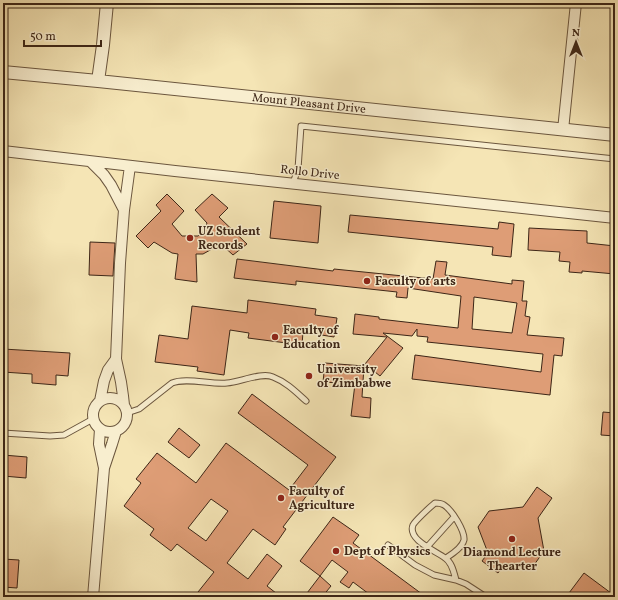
<svg xmlns="http://www.w3.org/2000/svg" width="618" height="600" viewBox="0 0 618 600" font-family="Vollkorn,serif">
	<rect width="100%" height="100%" fill="#f5e5b5"/>
	<filter id="stains"><feTurbulence type="fractalNoise" baseFrequency=".005" numOctaves="4"/><feColorMatrix values="0 0 0 0 .2 0 0 0 0 .09 0 0 0 0 .02 0 0 0 .5 -.17"/></filter>
	<radialGradient id="worn" r=".72"><stop offset=".6" stop-color="#630" stop-opacity="0"/><stop offset="1" stop-color="#630" stop-opacity=".3"/></radialGradient>
	<path fill="#de9d76" stroke="#3d2617" fill-rule="evenodd" d="M167,194L184,211L172,224L182,236H198L204,231L207,223L195,210L212,194L228,208L219,217L247,244L233,255L221,244L203,254H196L197,282L175,279L178,254L172,253L154,242L148,248L136,236L161,211L156,205Z
		M274,201L321,206L318,243L270,238Z
		M350,215L498,229L499,222L514,224L511,257L492,255L493,247L348,232Z
		M529,228L587,231V243L615,246V274L582,271V273L569,272L570,262L559,261L560,252L528,250Z
		M90,242L115,243L113,276L89,275Z
		M237,259L333,271L334,269L433,279L436,261L447,262L445,275L512,284V280L524,281L522,301H527L525,316L530,317L527,335L564,338L562,356L554,355L550,395L412,379L415,355L541,372L543,354L427,342L428,337L417,336V329L412,336L383,333L403,348L380,376L365,364L387,337L353,334L355,314L379,317V319L458,328L461,296L408,288L407,298L396,297L397,292L296,281V285L234,278ZM474,297L517,303L512,333L472,329Z
		M248,300L316,309L315,315L337,318L334,337L303,332L302,345L248,338L249,333L230,330L224,375L197,371L198,367L155,362L159,335L188,339L192,306L247,313Z
		M3,349L70,353L68,376L56,375V385L32,383V374L3,372Z
		M325,363L364,366L362,397L371,398L370,418L351,416L355,384L323,382Z
		M252,394L336,457L283,527L286,529L275,545L253,529L227,563L248,579L267,554L282,566L267,586L281,597H194L214,572L177,544L171,551L150,535L154,529L124,506L141,483L136,479L157,453L196,483L226,443L289,490L308,465L238,413ZM211,499L228,511L206,541L188,528Z
		M603,412L615,413V436L601,435Z
		M179,428L200,445L189,458L168,442Z
		M3,455L27,457L26,478L3,476Z
		M537,487L552,498L538,518L544,551L534,565L511,567L504,564L498,573L482,561L488,553L478,527L489,511L523,507Z
		M333,517L359,535L353,543L426,597H373L353,582L349,588L340,582L348,572L332,560L320,576L300,561Z
		M3,559L19,560L17,588L3,587Z
		M584,573L615,596V597H566Z
		M320,576L331,586L322,597H304Z"/>
	<g fill="none" stroke-linecap="round" stroke-linejoin="round">
		<g stroke="#6b563e" stroke-width="7">
			<path id="service" d="M293,183L298,169L301,126L615,159
				M127,413L139,409L172,383C186,377 212,385 227,383C240,382 262,372 273,377C286,382 296,392 306,401
				M3,433L50,436L64,435L93,419
				M388,545L415,565L434,575L456,580L466,584L486,597
				M427,547L454,517
				M446,558C452,554 462,548 464,540C465,531 452,510 444,505C441,503 438,503 435,503C430,507 415,521 413,525C407,540 436,551 445,558C452,562 454,573 456,580
				M3,596L18,597"/>
		</g>
		<g stroke="#6b563e" stroke-width="12">
			<path id="minor" d="M563,130L576,3
				M3,151L175,171L615,218
				M91,162L104,175L111,185L124,210
				M93 415a17 17 0 1 1 34 0a17 17 0 1 1-34 0Z
				M100,401L104,381L108,370L116,359
				M124,405L123,396L121,382L116,359L120,263L124,210L130,166
				M100,429L99,444L104,468
				M93,597L104,468L112,444L116,431"/>
		</g>
		<g stroke="#6b563e" stroke-width="14">
			<path id="tertiary" d="M3,72L98,81L615,135
				M98,81L103,45L107,3"/>
		</g>
		<use href="#service" stroke="#f8eecf" stroke-width="5"/>
		<use href="#minor" stroke="#f8eecf" stroke-width="10"/>
		<use href="#tertiary" stroke="#f8eecf" stroke-width="12"/>
	</g>
	<g fill="#8f2418" stroke="#f8eecf" stroke-width="1.5">
		<circle cx="190" cy="238" r="4"/>
		<circle cx="367" cy="281" r="4"/>
		<circle cx="275" cy="337" r="4"/>
		<circle cx="309" cy="376" r="4"/>
		<circle cx="281" cy="498" r="4"/>
		<circle cx="512" cy="539" r="4"/>
		<circle cx="336" cy="551" r="4"/>
	</g>
	<g text-anchor="middle" stroke-width="3" stroke-linejoin="round" paint-order="stroke">
		<g font-size="12" fill="#3d2617" stroke="#f8eecf">
			<text transform="translate(309 103) rotate(6)" y="4">Mount Pleasant Drive</text>
			<text transform="translate(310 172) rotate(6)" y="4">Rollo Drive</text>
		</g>
		<g font-size="12" font-weight="bold" fill="#3d2617" stroke="#f8eecf" text-anchor="start">
			<text x="198" y="235">UZ Student<tspan x="198" dy="14">Records</tspan></text>
			<text x="375" y="285">Faculty of arts</text>
			<text x="283" y="334">Faculty of<tspan x="283" dy="14">Education</tspan></text>
			<text x="317" y="373">University<tspan x="317" dy="14">of Zimbabwe</tspan></text>
			<text x="289" y="495">Faculty of<tspan x="289" dy="14">Agriculture</tspan></text>
			<text x="344" y="555">Dept of Physics</text>
			<text x="512" y="556" text-anchor="middle">Diamond Lecture<tspan x="512" dy="14">Thearter</tspan></text>
		</g>
	</g>
	<rect width="618" height="600" fill="none" stroke="#f5e5b5" stroke-width="16"/>
	<rect x="4" y="4" width="610" height="592" fill="none" stroke="#3d2617" stroke-width="2"/>
	<rect x="8" y="8" width="602" height="584" fill="none" stroke="#3d2617"/>
	<g transform="translate(576 42)" stroke="#f8eecf" stroke-width="3" paint-order="stroke">
	<path d="M0-3L7 15L0 10L-7 15Z" fill="#3d2617"/>
	<text y="-6" font-size="11" font-weight="bold" text-anchor="middle" fill="#3d2617">N</text>
	</g>
	<path d="M24 40v6h77v-6" fill="none" stroke="#3d2617" stroke-width="2"/>
	<text x="30" y="40" font-size="12" fill="#3d2617" stroke="#f8eecf" stroke-width="3" paint-order="stroke">50 m</text>
	<rect width="100%" height="100%" filter="url(#stains)"/>
	<rect width="100%" height="100%" fill="url(#worn)"/>
</svg>
